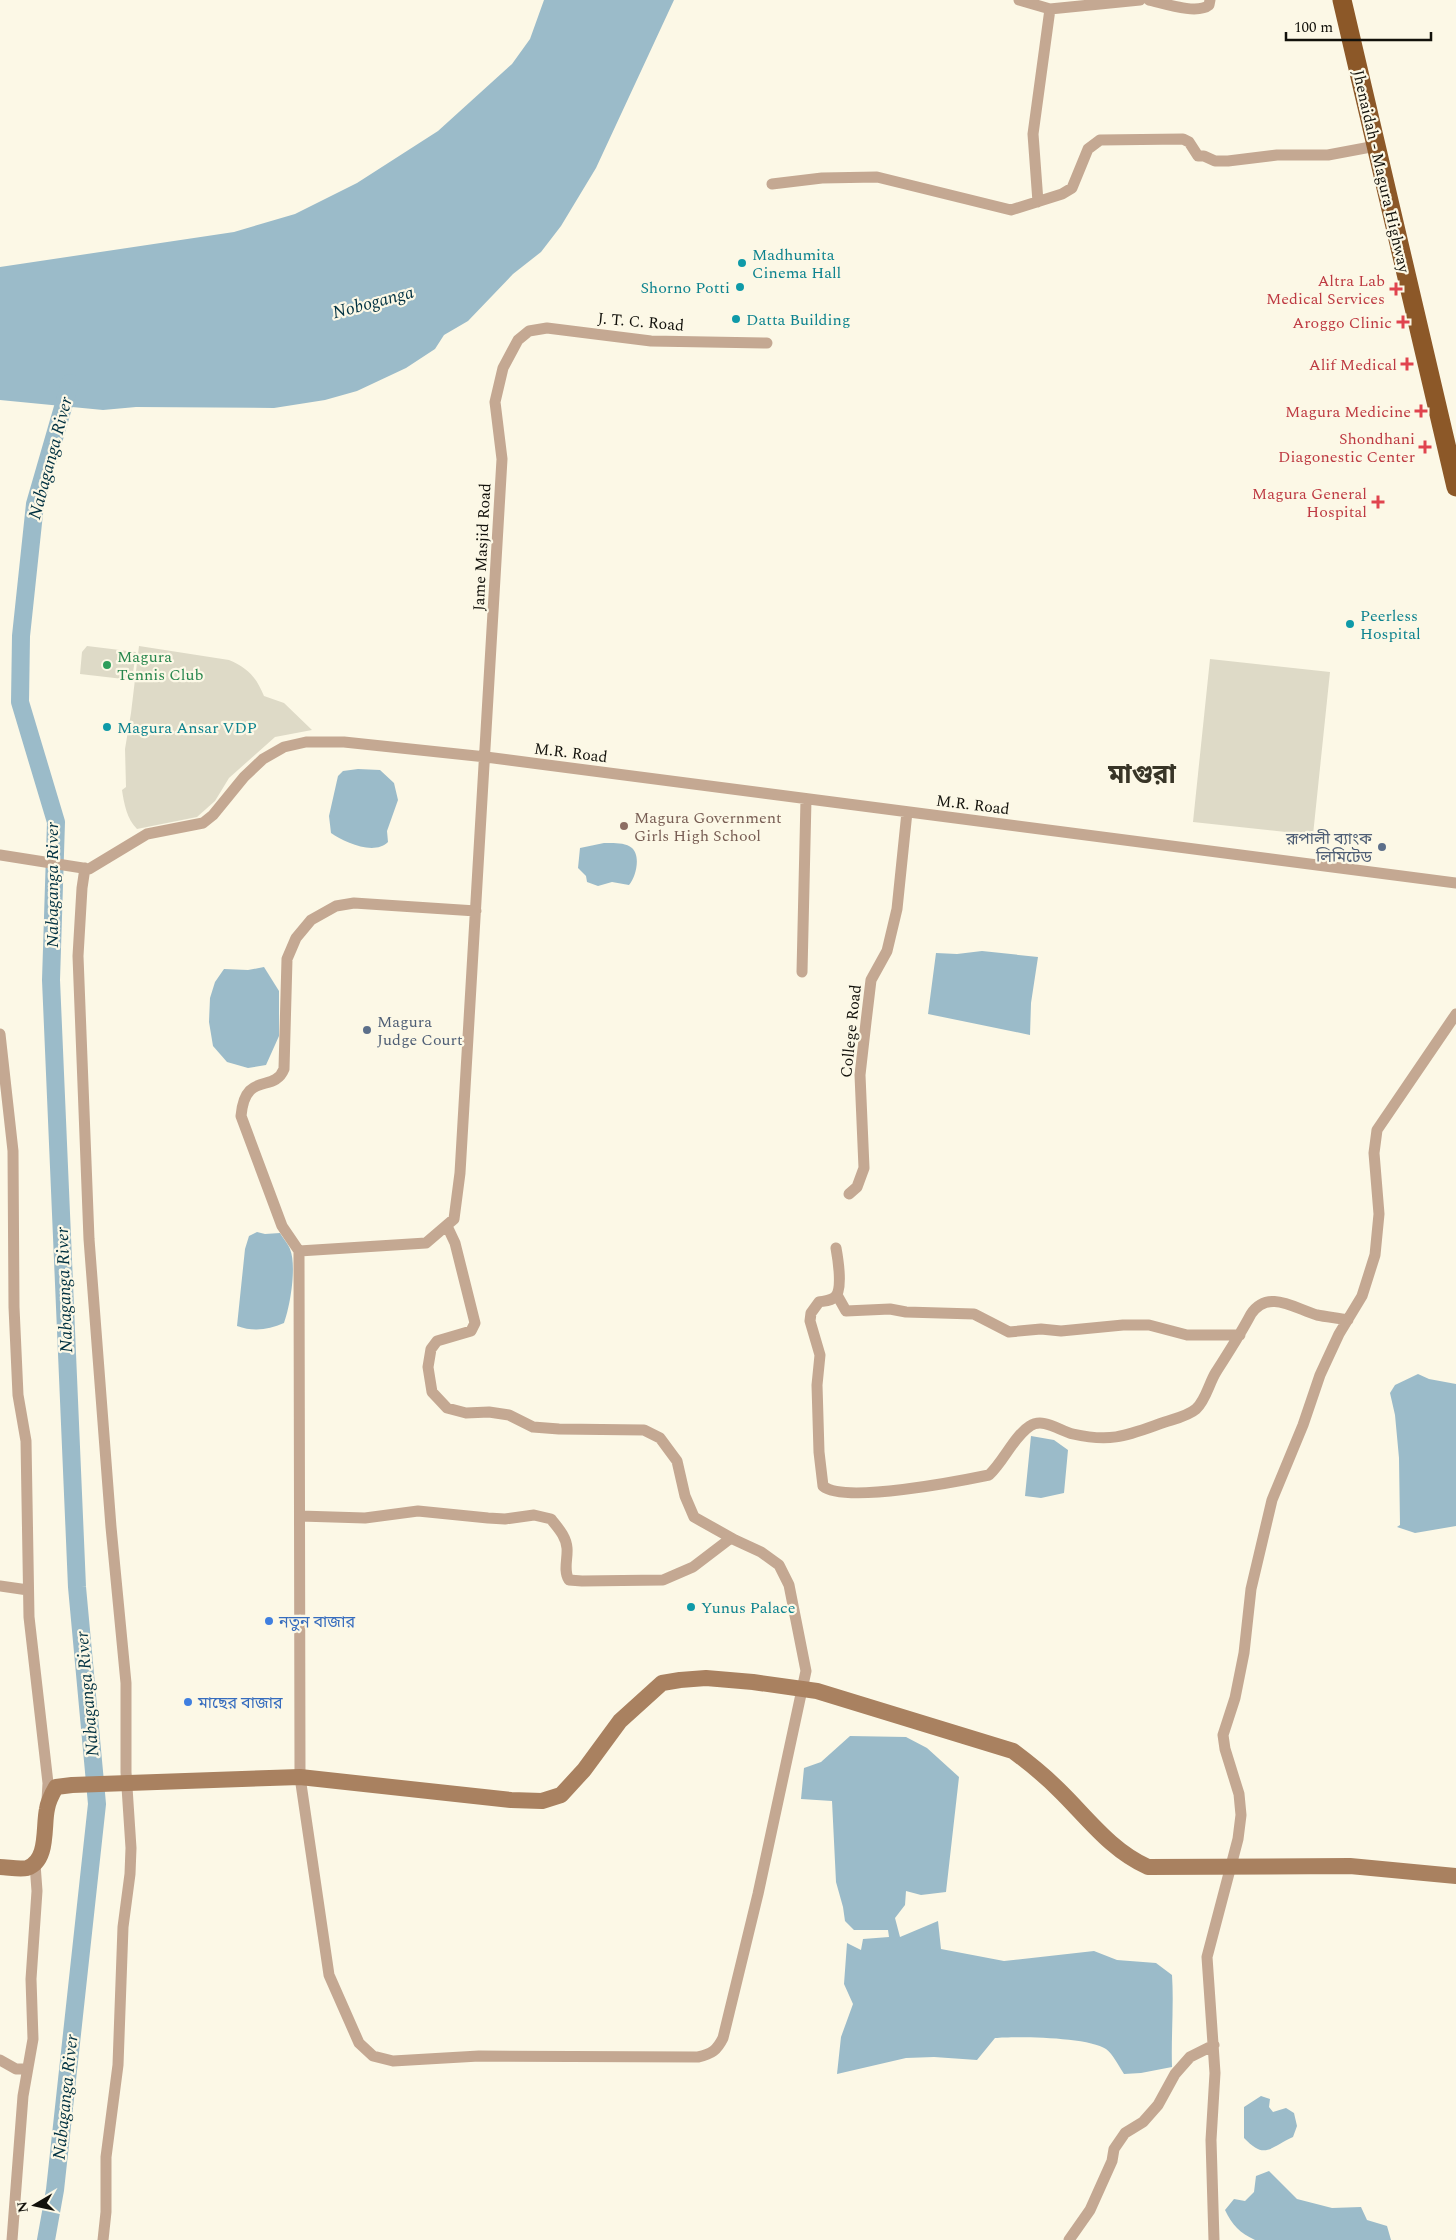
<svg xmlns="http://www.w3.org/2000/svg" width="1456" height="2240" viewBox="0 0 1456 2240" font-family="Spectral,'Noto Sans Bengali',serif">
	<rect width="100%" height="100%" fill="#fcf8e6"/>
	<path fill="#dedac7" d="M87,646L136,652L132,680L80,674L82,652Z
		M139,646L229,660C248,668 256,677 264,696L284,703L312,730L275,737L229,778L215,801L197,817L137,829C127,819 124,804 122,790L126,787L125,749L131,713Z
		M1210,659L1330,672L1313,835L1193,822Z"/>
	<path fill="#9bbbc9" d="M544,0H674L596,168L561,226L541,252L513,274L468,321L444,335L435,349L406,368L357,391L325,400L274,408L136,407L103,410L0,400V267L234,232L295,214L357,183L438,131L512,64L530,39Z
		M358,769L380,770L394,783L398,800L387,831L388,842C374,856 344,842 331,833L329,816L338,776L343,771Z
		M604,843C612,843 625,842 632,848C641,856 636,877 629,885L612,882L598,886L587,882L586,876L578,868L580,848Z
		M982,951L1038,957L1031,1003L1030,1035L928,1014L936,953L957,954Z
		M264,967L279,991V1036L266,1065L248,1068L227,1062L213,1046L209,1022L210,998L215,982L224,969L248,970Z
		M257,1232L265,1234L280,1233C283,1238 288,1244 290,1249C297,1266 290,1307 284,1323C268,1330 254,1332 237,1326L245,1249L249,1236Z
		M1418,1374L1429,1379L1456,1384V1526L1415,1533L1397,1527L1400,1525L1399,1458L1395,1415L1390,1393L1395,1385Z
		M1031,1436L1054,1440L1068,1450L1064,1493L1041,1498L1025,1496Z
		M850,1736L906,1737L927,1748L959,1777L946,1892L921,1895L906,1891L905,1905L895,1918L900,1937L938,1921L941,1949L1004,1961L1094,1951L1117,1960L1156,1963L1172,1975C1174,2005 1171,2036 1172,2067L1141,2073L1124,2074C1119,2067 1113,2054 1106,2049C1089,2037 1016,2036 995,2038L977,2060L934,2057L906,2058L837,2074L841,2037L853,2004L844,1984L847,1943L861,1950L863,1939L889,1937L888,1930H854L845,1921L843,1907L836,1882L832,1801L801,1799L804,1768L821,1762Z
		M1261,2096L1270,2099L1269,2107L1273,2112L1286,2108L1294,2113L1297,2126L1293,2137C1269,2148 1265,2160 1244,2138V2107Z
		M1269,2171L1297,2199L1332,2208L1361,2207L1367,2220L1387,2226L1391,2240H1255C1240,2233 1232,2225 1225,2210L1234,2199L1245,2201L1254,2192L1256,2176Z"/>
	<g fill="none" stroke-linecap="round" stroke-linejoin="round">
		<path stroke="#9bbbc9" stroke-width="18" d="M46,2240L55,2190L97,1804L77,1587L51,980L56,822L20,702L21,636L35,504L70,383"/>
		<path stroke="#c4a892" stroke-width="11" d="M1019,0L1050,9L1140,0
			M1149,0C1163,3 1197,15 1209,5L1210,0
			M772,184L822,178L877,177L1011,210L1062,194L1072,188L1088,149L1100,140L1183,139L1189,142L1198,156H1204L1215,161H1228L1277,155H1328L1376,146
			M1038,202L1033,134L1050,9
			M0,855L89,869L147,834L203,823L213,815L244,777L263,759L284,747L306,742H344L486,757L1456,883
			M85,868L82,888L78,956L89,1239L111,1527L126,1683V1772L131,1848L130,1874L123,1927L118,2065L106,2157V2212L103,2240
			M802,972L806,799
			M0,1034L13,1151L14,1307L18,1395L26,1441L29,1617L48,1783L47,1800
			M849,1194L857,1187L864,1168L860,1075L866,1022L871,980L887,951L897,909L907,812
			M447,1226L455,1243L475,1323L471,1331L437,1341L431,1349L428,1367L432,1392L447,1408L466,1413L489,1412L509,1415L533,1427L559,1429L644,1430L660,1438L677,1461L685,1496L694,1517L735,1540L761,1552L779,1565L789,1585L806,1671L758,1894L723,2038C717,2050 712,2054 698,2057L479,2056L393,2061L373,2056L359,2043L329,1975L300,1777L299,1251L426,1243L454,1219L460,1173L502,459L495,402L503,368L518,340L529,331L547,328L651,341L767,343
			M836,1248C838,1259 843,1290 835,1297C831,1301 824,1301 819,1302L811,1313L810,1321L820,1355L817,1385L819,1452L823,1486C844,1504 960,1481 989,1475C1004,1461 1014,1436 1030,1426C1043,1417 1060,1431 1073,1434C1113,1443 1128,1435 1165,1422C1174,1419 1188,1416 1196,1409C1206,1400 1209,1383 1216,1372C1228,1353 1240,1335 1251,1314C1268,1289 1294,1308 1317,1315C1327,1317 1338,1318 1348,1320
			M299,1251L282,1226L241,1116C245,1070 274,1094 284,1069L287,959L296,938L311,920L336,906L354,903L476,911
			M837,1295L846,1311L890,1309L906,1312L974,1314L1009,1332L1041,1329L1061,1331L1123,1325H1149L1187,1335H1240
			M300,1516L365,1518L418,1511L488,1518L505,1519L534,1515L551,1519C558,1528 566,1536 567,1548C568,1558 563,1571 569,1580L582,1581L663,1580L693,1567L731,1538
			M0,1586L28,1590
			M0,2060L16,2069H27
			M12,2240L23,2096L33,2039L31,1979L37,1891L35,1864
			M1069,2240L1090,2210L1112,2161L1114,2149L1125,2133L1143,2122L1158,2105L1175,2074L1190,2057L1214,2045
			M1214,2240L1211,2140L1215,2073L1207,1957L1238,1839L1241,1815L1239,1794L1225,1749L1223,1735L1235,1698L1244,1653L1251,1589L1272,1500L1303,1425L1320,1375L1339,1334L1362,1296L1375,1255L1379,1214L1374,1153L1377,1130L1456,1014"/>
		<path stroke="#a98160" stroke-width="16" d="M0,1867C8,1867 19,1870 27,1868C49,1861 43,1826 47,1809C48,1801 52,1794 56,1787L72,1785L300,1777L511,1800L542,1801L561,1795L584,1770L620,1721L662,1683L680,1680L706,1678L753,1682L817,1691L1013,1751C1029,1763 1044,1775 1058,1789C1087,1817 1110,1850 1148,1867L1350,1866L1456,1876"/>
		<path stroke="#8c5828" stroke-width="19" d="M1342,0L1456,487"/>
	</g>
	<g fill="#0f9aa8" stroke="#fcf8e6" stroke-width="2">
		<circle cx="742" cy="263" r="5"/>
		<circle cx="740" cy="287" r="5"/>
		<circle cx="736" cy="319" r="5"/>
		<circle cx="1350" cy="624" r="5"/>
		<circle cx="107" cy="727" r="5"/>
		<circle cx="691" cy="1607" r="5"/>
	</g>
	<g fill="#e0444e" stroke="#fcf8e6" stroke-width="2">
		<path d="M1393.5 281.5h5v5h5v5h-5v5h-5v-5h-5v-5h5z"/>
		<path d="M1400.5 314.5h5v5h5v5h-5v5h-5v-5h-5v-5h5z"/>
		<path d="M1404.5 356.5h5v5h5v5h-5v5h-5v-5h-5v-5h5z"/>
		<path d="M1418.5 403.5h5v5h5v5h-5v5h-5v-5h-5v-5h5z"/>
		<path d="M1422.5 439.5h5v5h5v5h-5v5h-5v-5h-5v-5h5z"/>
		<path d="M1375.5 494.5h5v5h5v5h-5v5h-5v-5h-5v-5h5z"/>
	</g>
	<circle fill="#2e9e5b" stroke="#fcf8e6" stroke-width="2" cx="107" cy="665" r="5"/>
	<circle fill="#8d6e63" stroke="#fcf8e6" stroke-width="2" cx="624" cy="826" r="5"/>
	<g fill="#5c6f8a" stroke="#fcf8e6" stroke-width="2">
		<circle cx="1382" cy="847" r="5"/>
		<circle cx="367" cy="1030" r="5"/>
	</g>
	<g fill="#3f7fe0" stroke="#fcf8e6" stroke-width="2">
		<circle cx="269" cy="1621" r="5"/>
		<circle cx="188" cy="1702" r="5"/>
	</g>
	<g text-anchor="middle" stroke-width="4.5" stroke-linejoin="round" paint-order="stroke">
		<g font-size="16" fill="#12110b" stroke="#fcf8e6">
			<text transform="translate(1382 171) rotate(77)" y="6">Jhenaidah - Magura Highway</text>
			<text transform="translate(641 321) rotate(5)" y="6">J. T. C. Road</text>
			<text transform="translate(481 547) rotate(-87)" y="6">Jame Masjid Road</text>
			<text transform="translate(571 752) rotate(7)" y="6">M.R. Road</text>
			<text transform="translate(973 804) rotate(7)" y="6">M.R. Road</text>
			<text transform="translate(850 1031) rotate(-84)" y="6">College Road</text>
		</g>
		<g font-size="16" fill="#0d838f" stroke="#fcf8e6" text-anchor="start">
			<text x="752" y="260">Madhumita<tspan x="752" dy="18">Cinema Hall</tspan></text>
			<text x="730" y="293" text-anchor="end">Shorno Potti</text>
			<text x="746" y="325">Datta Building</text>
			<text x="1360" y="621">Peerless<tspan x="1360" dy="18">Hospital</tspan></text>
			<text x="117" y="733">Magura Ansar VDP</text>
			<text x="701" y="1613">Yunus Palace</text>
		</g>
		<g font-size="16" fill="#be3a42" stroke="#fcf8e6" text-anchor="end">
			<text x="1385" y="286">Altra Lab<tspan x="1385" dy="18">Medical Services</tspan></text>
			<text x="1392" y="328">Aroggo Clinic</text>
			<text x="1397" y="370">Alif Medical</text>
			<text x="1411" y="417">Magura Medicine</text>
			<text x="1415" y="444">Shondhani<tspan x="1415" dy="18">Diagonestic Center</tspan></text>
			<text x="1367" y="499">Magura General<tspan x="1367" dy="18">Hospital</tspan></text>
		</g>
		<g font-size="16" fill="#27864d" stroke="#fcf8e6" text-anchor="start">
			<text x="117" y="662">Magura<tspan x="117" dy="18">Tennis Club</tspan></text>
		</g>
		<g font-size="16" fill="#785e54" stroke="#fcf8e6" text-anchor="start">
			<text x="634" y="823">Magura Government<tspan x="634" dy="18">Girls High School</tspan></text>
		</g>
		<g font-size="16" fill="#4e5e75" stroke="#fcf8e6" text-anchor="end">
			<text x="1372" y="844">রূপালী ব্যাংক<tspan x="1372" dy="18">লিমিটেড</tspan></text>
			<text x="377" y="1027" text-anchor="start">Magura<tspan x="377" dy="18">Judge Court</tspan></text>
		</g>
		<g font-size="16" fill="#366cbe" stroke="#fcf8e6" text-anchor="start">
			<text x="279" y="1627">নতুন বাজার</text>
			<text x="198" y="1708">মাছের বাজার</text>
		</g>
		<g font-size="18" font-style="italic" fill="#003141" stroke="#fcf8e6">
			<text transform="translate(373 302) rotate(-15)" y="6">Noboganga</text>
			<text transform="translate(50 458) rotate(-75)" y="6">Nabaganga River</text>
			<text transform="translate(52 885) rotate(-90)" y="6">Nabaganga River</text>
			<text transform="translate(64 1290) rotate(-92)" y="6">Nabaganga River</text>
			<text transform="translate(87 1694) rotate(-95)" y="6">Nabaganga River</text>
			<text transform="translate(65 2097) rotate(-84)" y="6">Nabaganga River</text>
		</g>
		<g font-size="26" font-weight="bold" fill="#383527" stroke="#fcf8e6">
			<text x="1142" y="783">মাগুরা</text>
		</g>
	</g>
	<g transform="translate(35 2205) rotate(261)" stroke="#fcf8e6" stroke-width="4" paint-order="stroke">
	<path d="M0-4L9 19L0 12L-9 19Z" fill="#12110b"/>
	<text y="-8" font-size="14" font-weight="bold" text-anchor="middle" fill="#12110b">N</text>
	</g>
	<path d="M1286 32v8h145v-8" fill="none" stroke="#12110b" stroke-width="2.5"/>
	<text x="1294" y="32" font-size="15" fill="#12110b" stroke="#fcf8e6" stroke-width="4" paint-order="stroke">100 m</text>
</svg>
